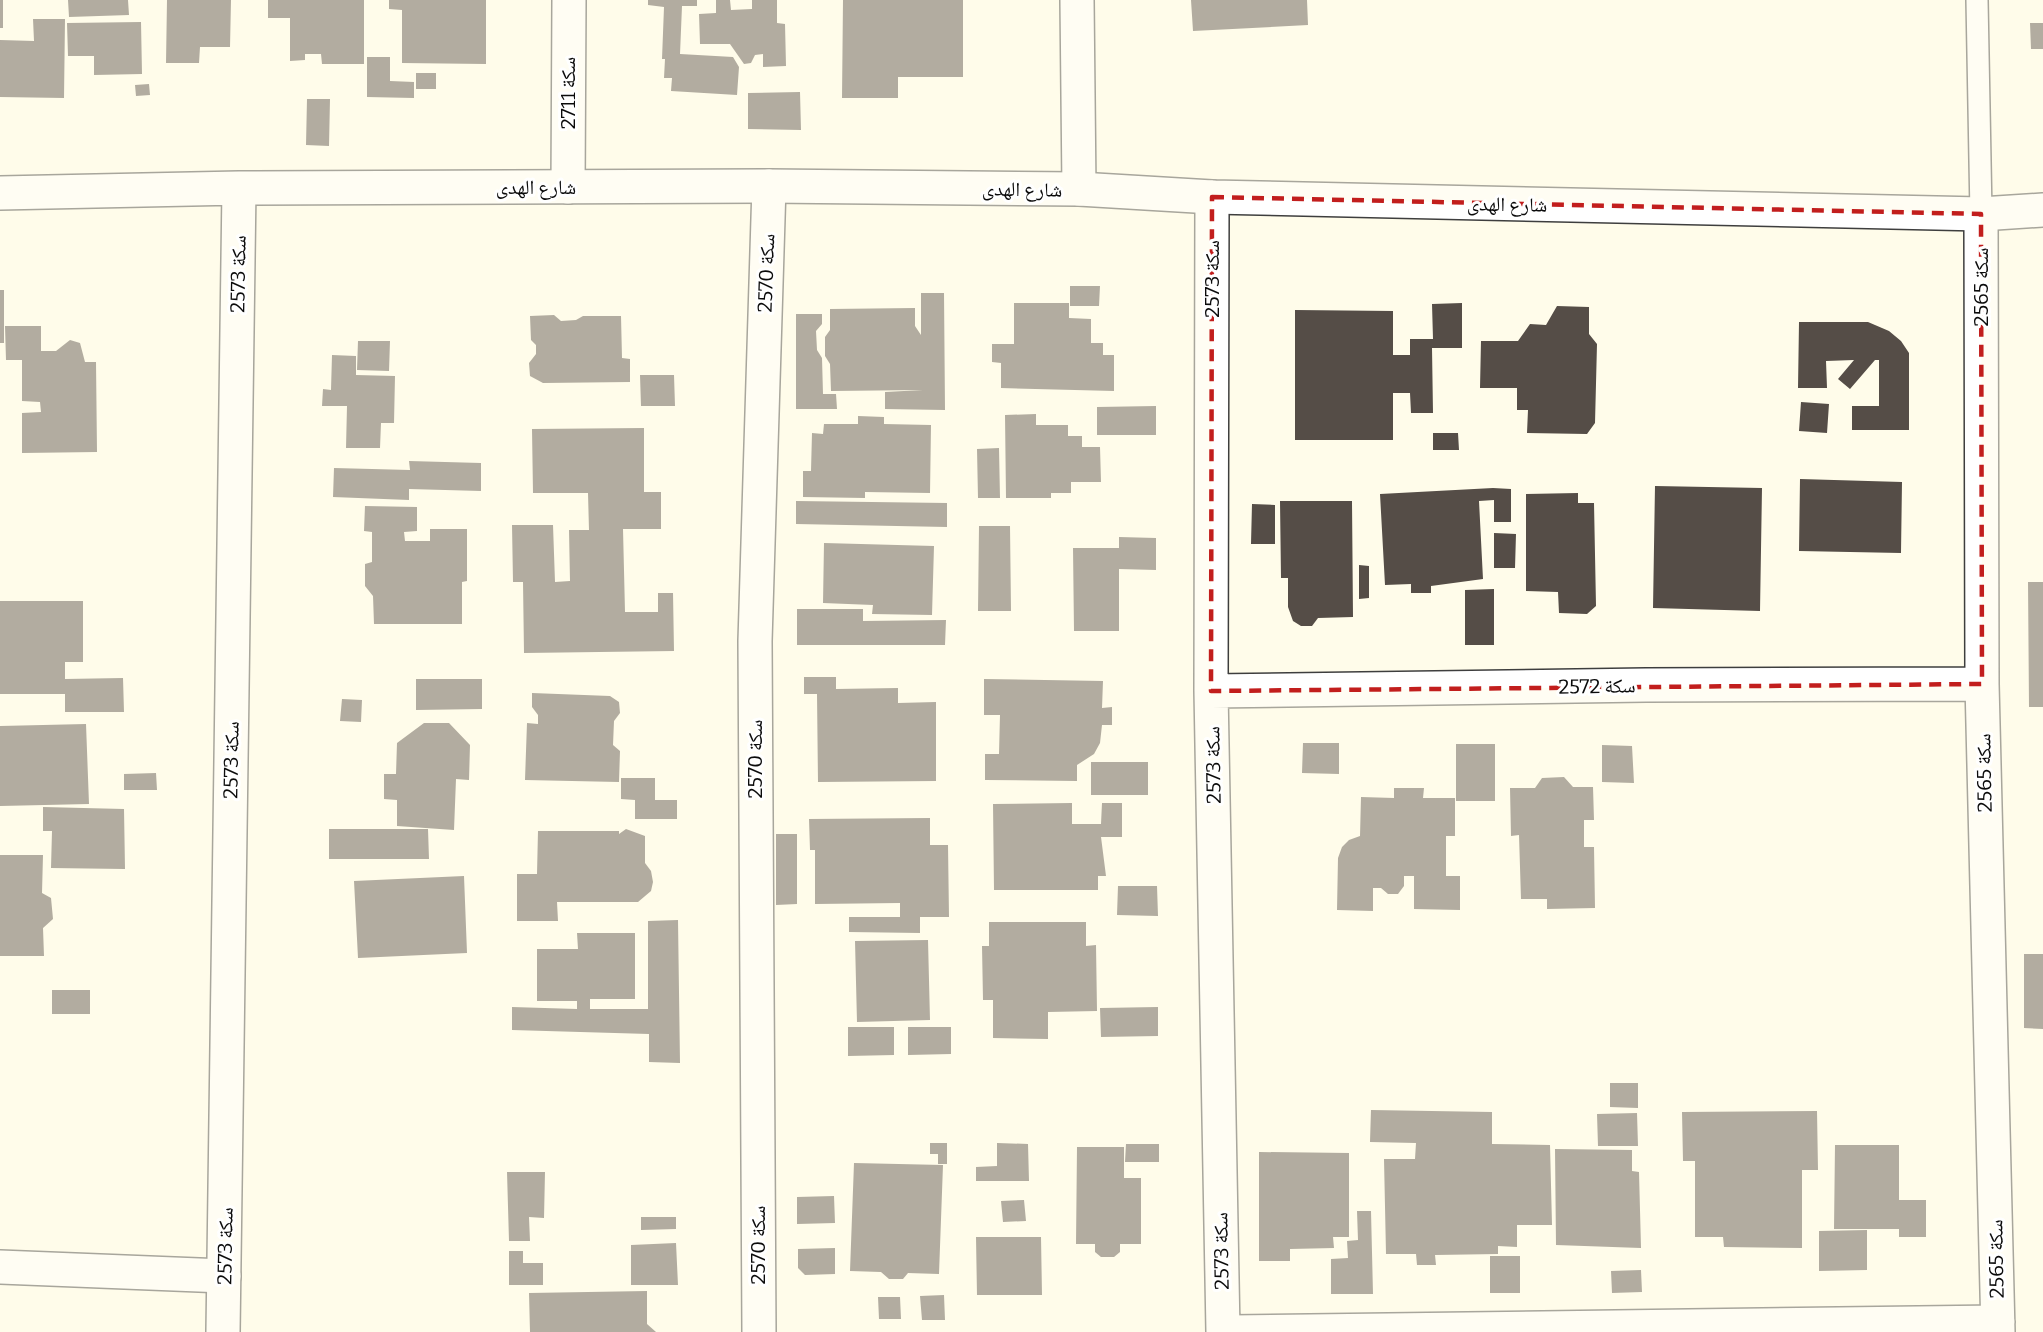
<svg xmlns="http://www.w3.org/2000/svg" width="2043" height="1332" viewBox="0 0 2043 1332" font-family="Bitter,'Noto Naskh Arabic',serif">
	<rect width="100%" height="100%" fill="#fffcea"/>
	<path fill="#554d47" d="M0,0H3V28H0Z
		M68,0H128L129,15L69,17Z
		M167,0H231L230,47H200L199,63H166Z
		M268,0H364V64H322L321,54H305V60L290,61V18H268Z
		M389,0H486V64L402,63V10L389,9Z
		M648,0H697V6H682L680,54L733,57L739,67L737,95L671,91L672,78H664L665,59H662L664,7L648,5Z
		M716,0H730L731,10L752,9V0H777V23L785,24L786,66L763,67V54L755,55L751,63L744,64L730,44H700L699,14L716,13Z
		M843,0H963V77H898V98H842Z
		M1191,0H1307L1308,25L1193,31Z
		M33,19H65L64,98L0,97V40L34,41Z
		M141,22L142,74L94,75V56H68L67,23Z
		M2030,23H2043V49H2031Z
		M367,57H390V81L414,82V98L367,97Z
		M416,73H436V89H416Z
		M149,84L150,95L136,96L135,85Z
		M800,92L801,130L748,129V93Z
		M307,99H330L329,146L306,145Z
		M1070,286H1100L1099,306H1070Z
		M0,290H4V343H0Z
		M921,293H944L945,410L885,409V392L923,390L831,391L830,364L825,356V337L830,330V309L915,308V326L921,335Z
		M1014,303H1069V318L1091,319V343H1103V355H1114V391L1001,388V363L992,362V344H1014Z
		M1462,303V348H1432L1433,413H1411L1410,393H1393V440H1295V310L1393,311V355H1410V339H1433L1432,304Z
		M1557,306L1589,307V334L1597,344L1595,423L1587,434L1527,433L1528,410H1517V388H1480L1481,341H1518L1530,324L1546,325Z
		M796,314H822V324L816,331L817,350L822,358L823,394H836L837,409H796Z
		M554,315L561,321L576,320L583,316H621L622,358L630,359V382L543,383L530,376L529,363L536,354V345L531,340L530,316Z
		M1799,322H1868L1889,331L1901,341L1909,353V430H1852V406H1879V360H1875L1850,389L1838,379L1854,360L1826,361L1827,388H1798Z
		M5,326H41V351H56L70,340L80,343L85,362H96L97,452L22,453V413L41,412L40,402L22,401V360H6Z
		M358,341H390L389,371L357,370Z
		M332,355L356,356V375L395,376L394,423H381L380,448H346L347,406H322L323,389L331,390Z
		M640,375H674L675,406H641Z
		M1801,402L1829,404L1827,433L1799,431Z
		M1156,406V435H1097V407Z
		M1036,414V425H1068V436H1082V447H1100L1101,482H1071V493H1051V498H1006L1005,415Z
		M858,416L884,417V424L931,425L930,493L865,492V498L803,497V471H811L812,433L823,434L824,424H858Z
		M644,428V492H661V529H623L625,612H658V593H673L674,651L524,653L523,582H513L512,525H553L555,582L570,581L569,530H589L588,493H597H533L532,429Z
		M1433,433H1458L1459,450H1433Z
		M999,448L1000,498H978L977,449Z
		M409,461L481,463V491L409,489V500L333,497L334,468L410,470Z
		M1800,479L1902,482L1901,553L1799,551Z
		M1655,486L1762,488L1760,611L1653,608Z
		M1493,488L1511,489V522H1494V500L1479,501L1483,579L1431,586V593H1411V584L1385,585L1380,494Z
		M1578,493V503H1594L1596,606L1587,614L1559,613L1558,592L1526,591V494Z
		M796,501L947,503V527L796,524Z
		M1280,501H1352L1353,617L1318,618L1312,626H1301L1293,621L1288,607V578H1281Z
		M1252,504L1275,505V544H1251Z
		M365,506L417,507V531L404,532L405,541H430V529H467V581L462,582V624H374L373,596L365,586V564L372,562V532L364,531Z
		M979,526H1010L1011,611H978Z
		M1494,533L1516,534L1515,568H1494Z
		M1119,537L1156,538V570L1119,569V631H1074L1073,548H1119Z
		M824,543L934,546L932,615L872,614L873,605L823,603Z
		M1359,565L1369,566V598L1359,599Z
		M2028,582H2043V707H2029Z
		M1494,589V645H1465V590Z
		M0,601H83V662H65V679L123,678L124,712H65V694H0Z
		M797,609H863V621L946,620L945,645H797Z
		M804,677H836V689L898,688V703L936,702V781L818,782L817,694H804Z
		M416,679H482V709L416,710Z
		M984,679L1103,681L1102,708L1112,707V725H1102L1100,743L1094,754L1077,765V781L985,780V754H999L1000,715H984Z
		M532,693L610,696L619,702L620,713L614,721L613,745L620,751L619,782L525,780L527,723L538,724V715L532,707Z
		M342,699L362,700L361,722L340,721Z
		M424,723H449L470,745L469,780L456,779L454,830L397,826V800L384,799V774H396L397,743Z
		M86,724L89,804L0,806V726Z
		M1303,743H1339V774L1302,773Z
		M1456,744H1495V801H1456Z
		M1602,745L1632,746L1634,783L1602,782Z
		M1091,762H1148V795H1091Z
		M156,773L157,790H124V774Z
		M1564,777L1573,787H1593L1594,820H1584V847H1594L1595,908L1547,909V899H1521L1519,835L1511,836L1510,788H1535L1542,778Z
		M621,778H655V800H677V819H635V800L621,799Z
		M1394,788H1424L1423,798H1455V836H1446V876H1460V910L1414,909V876H1404V886L1398,894H1388L1381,888H1373V911L1337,910L1338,858L1342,847L1349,840L1360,836L1361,797L1394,798Z
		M1072,803V824H1101L1102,803H1122V837H1101L1106,876H1098V890H994L993,804Z
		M43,807L124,809L125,869L51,868L52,831H43Z
		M930,818V845H948L949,917H920V933L849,932V917H900V903L815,904V850H810L809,819Z
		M329,829H428L429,859H329Z
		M626,829L645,836V863L651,871L653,882L651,891L638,902H557L558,921H517V874H537L538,831H619V834Z
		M776,834H797V904L776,905Z
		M0,855H43L42,893L51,898L53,919L43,928L44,956H0Z
		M464,876L467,953L358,958L354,881Z
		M1118,886H1157L1158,916L1117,915Z
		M678,920L680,1063L649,1062V1034L512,1030V1007L577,1009V1001H537V949H578L577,933H635V999H590V1009H648V921Z
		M989,922H1086V946L1096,945L1097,1011L1048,1012V1039L993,1038V1000H983L982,946H989Z
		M928,940L930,1020L857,1022L855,941Z
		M2024,954H2043V1029L2024,1028Z
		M52,990H90V1014H52Z
		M1158,1007V1036L1101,1037L1100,1008Z
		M848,1027H894V1055L848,1056Z
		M908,1027H951V1054L908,1055Z
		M1610,1083H1638V1108L1610,1107Z
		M1371,1110L1492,1112V1144L1550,1145L1552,1225H1517V1247L1498,1246V1254L1435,1255L1436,1265H1417L1416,1254H1386L1384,1159H1415L1416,1143L1370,1142Z
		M1817,1111L1818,1170H1802V1248L1724,1247L1723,1237H1695V1161H1683L1682,1112Z
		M1637,1113L1638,1146H1598L1597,1114Z
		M930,1143H947V1164H938V1154H930Z
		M997,1143L1028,1144L1029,1181H976V1167L997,1166Z
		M1126,1144H1159V1162H1125Z
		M1835,1145H1899V1200H1926V1237H1899V1229H1834Z
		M1077,1147H1124V1178H1141V1244H1120V1252L1114,1257H1101L1095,1252V1244H1076Z
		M1555,1149L1632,1150V1171L1639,1172L1641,1248L1556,1245Z
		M1259,1152L1349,1153V1237H1333L1334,1248L1290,1249V1261H1259Z
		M854,1163L943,1165L939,1274L908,1273L903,1279H889L881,1272L850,1271Z
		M507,1172H545L544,1218L529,1217L530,1241H509Z
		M834,1196L835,1223L797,1224V1197Z
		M1024,1200L1026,1221L1003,1222L1001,1201Z
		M1357,1211H1371L1373,1294H1331V1259L1348,1258L1347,1241L1358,1240Z
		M641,1217H676V1229L641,1230Z
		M1867,1230V1270L1819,1271V1231Z
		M976,1237H1041L1042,1295H977Z
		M676,1243L678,1285H631V1245Z
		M835,1248V1274L805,1275L798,1268V1249Z
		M509,1251H523V1263H543V1285H509Z
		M1490,1256H1520V1293H1490Z
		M1641,1270L1642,1292L1612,1293L1611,1271Z
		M647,1291V1324L656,1332H530L529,1293Z
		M944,1295L945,1320H922L920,1296Z
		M878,1297H900L901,1319H879Z"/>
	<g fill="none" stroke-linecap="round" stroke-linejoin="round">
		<g stroke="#3e3e3e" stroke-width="24">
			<path id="service" d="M1977,0L1981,214"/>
		</g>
		<g stroke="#3e3e3e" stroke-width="36">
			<path id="minor" d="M1077,0L1079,189
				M568,187L569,0
				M1212,197L1211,691L1223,1332
				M1981,214L1982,684L1998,1332
				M1211,691L1646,685L1982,684
				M0,1267L224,1276
				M759,1332L755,641L769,186
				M1232,1332L1998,1322"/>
		</g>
		<g stroke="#3e3e3e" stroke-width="36">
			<path id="tertiary" d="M0,193L239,188L769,186L1079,189L1212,197L1981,214L2043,210
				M223,1332L239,188"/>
		</g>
		<use href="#service" stroke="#fff" stroke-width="21"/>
		<use href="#minor" stroke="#fff" stroke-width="33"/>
		<use href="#tertiary" stroke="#fff" stroke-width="33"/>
	</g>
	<path d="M0 0H2043V1332H0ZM1212,197L1981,214L1982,684L1211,691Z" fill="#fffcea" fill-opacity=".55" fill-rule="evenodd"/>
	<path fill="none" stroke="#c21e1d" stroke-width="4.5" stroke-dasharray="12 8" stroke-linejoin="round" d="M1212,197L1981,214L1982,684L1211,691Z"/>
	<g text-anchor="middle" stroke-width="6" stroke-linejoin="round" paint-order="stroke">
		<g font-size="20" fill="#0b0b0b" stroke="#fff">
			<text transform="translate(568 93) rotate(-90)" y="7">سكة 2711</text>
			<text x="536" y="194">شارع الهدى</text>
			<text transform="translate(1022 189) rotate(1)" y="7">شارع الهدى</text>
			<text transform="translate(1507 204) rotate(1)" y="7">شارع الهدى</text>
			<text transform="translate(766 273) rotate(-88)" y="7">سكة 2570</text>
			<text transform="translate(238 274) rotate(-89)" y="7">سكة 2573</text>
			<text transform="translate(1212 279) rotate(-90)" y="7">سكة 2573</text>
			<text transform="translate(1981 287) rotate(-90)" y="7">سكة 2565</text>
			<text transform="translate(1597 686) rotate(-1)" y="7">سكة 2572</text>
			<text transform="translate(755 759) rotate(-90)" y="7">سكة 2570</text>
			<text transform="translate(231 760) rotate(-89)" y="7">سكة 2573</text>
			<text transform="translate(1213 765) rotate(-91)" y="7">سكة 2573</text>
			<text transform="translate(1984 773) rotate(-91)" y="7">سكة 2565</text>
			<text transform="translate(758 1245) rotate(-90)" y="7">سكة 2570</text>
			<text transform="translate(225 1246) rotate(-89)" y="7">سكة 2573</text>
			<text transform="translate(1221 1251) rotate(-91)" y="7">سكة 2573</text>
			<text transform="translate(1996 1259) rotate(-91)" y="7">سكة 2565</text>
		</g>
	</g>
</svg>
